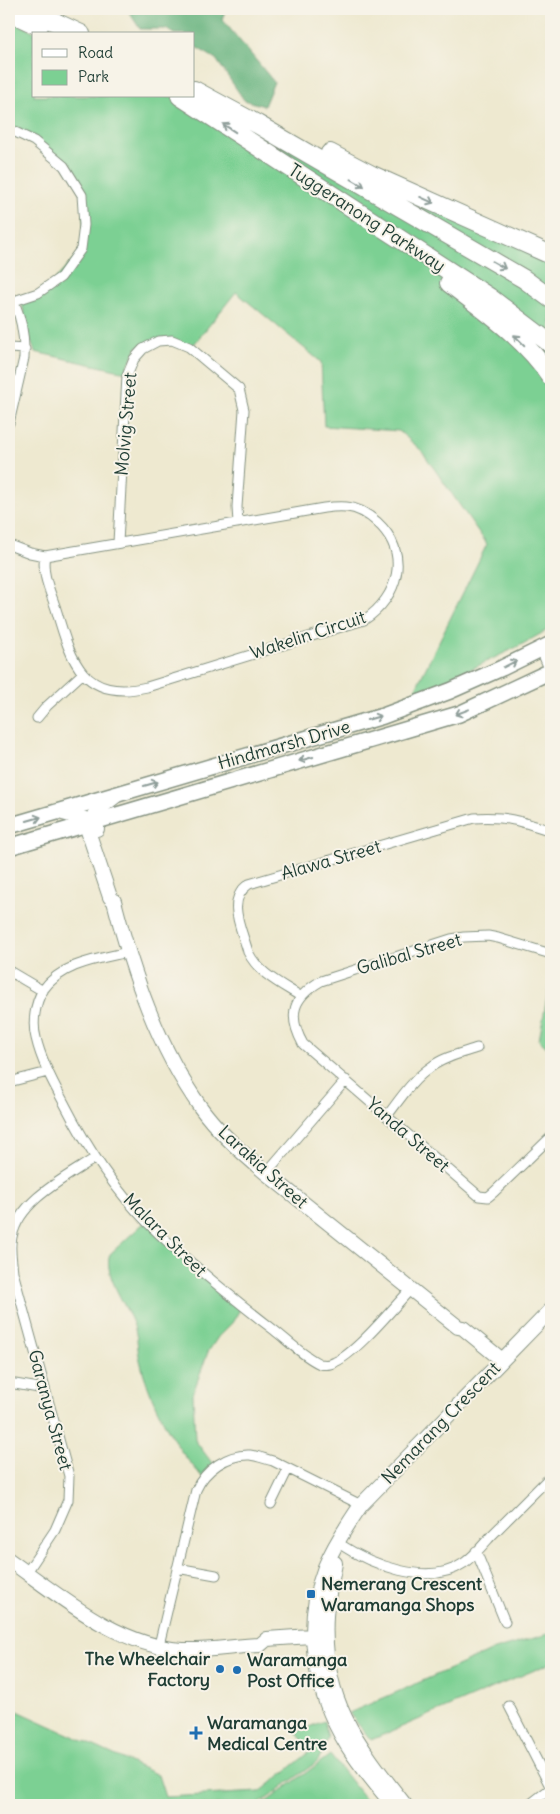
<svg xmlns="http://www.w3.org/2000/svg" width="560" height="1814" viewBox="0 0 560 1814" font-family="Delius,sans-serif">
	<rect width="100%" height="100%" fill="#f7f3e8"/>
	<filter id="ink" filterUnits="userSpaceOnUse"><feTurbulence type="fractalNoise" baseFrequency=".02" numOctaves="2"/><feDisplacementMap in="SourceGraphic" scale="10" xChannelSelector="R" yChannelSelector="G"/><feConvolveMatrix kernelMatrix="1 2 1 2 8 2 1 2 1" color-interpolation-filters="sRGB"/></filter>
	<filter id="wash" filterUnits="userSpaceOnUse"><feTurbulence type="fractalNoise" baseFrequency=".0096" numOctaves="4" result="noise"/><feDisplacementMap in="SourceGraphic" scale="20" xChannelSelector="R" yChannelSelector="G"/><feGaussianBlur stdDeviation="1.12" result="paint"/><feColorMatrix in="noise" values="0 0 0 0 0 0 0 0 0 0 0 0 0 0 0 0 0 1.4 0 .05"/><feComposite in="paint" operator="in"/></filter>
	<g filter="url(#wash)">
		<rect width="100%" height="100%" fill="#eee9d0"/>
		<path fill="#7cd093" stroke="#4e8664" d="M9,19L39,34H34V96H171L185,103L297,140L551,260V628L519,646L411,698L487,544L421,450L399,431L324,426L321,362L236,292L191,348L161,341L137,347L125,372L35,352L27,330L22,302L40,295L83,250L84,194L66,165L9,125Z
			M551,976V1051L539,1040Z
			M146,1221L242,1306L232,1323L218,1337L208,1352L193,1393L195,1440L215,1467L203,1478C196,1469 187,1460 181,1451C163,1424 147,1391 140,1360C137,1350 138,1339 135,1329C129,1308 102,1275 110,1254Z
			M551,1633V1663L371,1740L349,1713L491,1651Z
			M9,1707L158,1775L165,1797L260,1792L311,1751L296,1732L324,1721L328,1738L318,1761L258,1805H9Z
			M330,1755L370,1805H262Z"/>
		<path fill="#65b27d" stroke="#427858" d="M127,9H226L222,19L274,82L264,106L244,100L216,59L194,46V34H174L166,29H140Z"/>
	</g>
	<g filter="url(#ink)">
		<g fill="none" stroke-linecap="round" stroke-linejoin="round">
			<g stroke="#869382" stroke-width="11">
				<path id="street" d="M9,129L34,141L64,166L82,195L84,225L81,249L61,277L38,293L14,301
					M9,294C21,311 25,337 24,358L9,423
					M9,348L25,349
					M118,543L127,376L134,359L143,349L158,341L172,340L189,347L239,389L244,410L237,507L238,523
					M9,545L30,553L45,556L324,508C331,507 339,506 347,507C358,508 369,515 377,522C411,553 399,597 364,620L147,687C82,702 71,660 56,609C51,593 41,573 45,556
					M37,718L47,706L82,674
					M128,952C98,959 62,963 43,990C35,1003 32,1023 36,1038C41,1060 52,1081 63,1101C85,1144 112,1187 147,1222C186,1261 230,1296 274,1330C288,1341 303,1356 320,1364C325,1365 330,1365 335,1362C356,1353 393,1308 410,1290
					M551,954L498,938L488,936L464,937L451,939L321,981C293,997 287,1015 303,1044L479,1196L488,1197L494,1192L551,1137
					M9,971L43,991
					M300,996C281,984 258,973 248,952C242,929 225,900 249,884L474,818C507,816 521,821 551,831
					M9,1082L48,1072
					M387,1116C400,1099 413,1079 431,1067C444,1057 462,1053 477,1048
					M266,1173L346,1080
					M9,1383L45,1389
					M271,1504L288,1469
					M338,1543C370,1564 428,1588 464,1563C474,1556 483,1545 491,1536C511,1516 531,1496 551,1476
					M476,1551L505,1622
					M177,1568L216,1575
					M27,1572L55,1530L68,1500L69,1476L13,1272C12,1260 9,1248 12,1237C19,1200 67,1177 95,1158
					M159,1645L196,1490C205,1470 227,1454 250,1455C258,1456 265,1459 273,1461L361,1505
					M509,1706L551,1788L529,1805"/>
			</g>
			<g stroke="#869382" stroke-width="16">
				<path id="secondary" d="M543,648L551,667
					M117,795L99,809L94,815L88,831L110,897L114,901C133,974 157,1046 201,1108C219,1133 243,1154 266,1173L458,1327L463,1328L502,1360
					M59,812L85,819L97,829
					M9,1560C60,1596 117,1646 183,1650C208,1651 235,1646 260,1645L267,1639L325,1635
					M335,1563C332,1581 327,1598 326,1616C321,1699 357,1744 405,1805
					M393,1805C377,1786 360,1766 347,1745C314,1691 302,1627 325,1567C334,1545 348,1524 361,1505L551,1310"/>
			</g>
			<g stroke="#869382" stroke-width="18">
				<path id="primary" d="M9,826L383,716L450,691L502,668L551,644
					M9,847L459,714L551,671"/>
			</g>
			<g stroke="#869382" stroke-width="20">
				<path id="highway" d="M27,9L81,34
					M9,12L39,26
					M194,90L257,124L524,279L551,299
					M180,96L489,297L551,344
					M330,153L372,175L551,255
					M449,283C485,311 525,338 551,377"/>
			</g>
			<use href="#street" stroke="#fff" stroke-width="9"/>
			<use href="#secondary" stroke="#fff" stroke-width="14"/>
			<use href="#primary" stroke="#fff" stroke-width="15"/>
			<use href="#highway" stroke="#fff" stroke-width="18"/>
		</g>
		<defs><path id="oneway-shaft" d="M-6 0H5M1.5-3L5.5 0L1.5 3" fill="none" stroke-width="1.6" stroke-linecap="round" stroke-linejoin="round" transform="scale(1.25)"/></defs>
		<g stroke="#8f9e9a">
			<use href="#oneway-shaft" transform="translate(229 128) rotate(-147)"/>
			<use href="#oneway-shaft" transform="translate(358 183) rotate(30)"/>
			<use href="#oneway-shaft" transform="translate(427 200) rotate(24)"/>
			<use href="#oneway-shaft" transform="translate(499 265) rotate(30)"/>
			<use href="#oneway-shaft" transform="translate(519 340) rotate(-135)"/>
			<use href="#oneway-shaft" transform="translate(510 664) rotate(-27)"/>
			<use href="#oneway-shaft" transform="translate(462 712) rotate(159)"/>
			<use href="#oneway-shaft" transform="translate(374 718) rotate(-16)"/>
			<use href="#oneway-shaft" transform="translate(306 759) rotate(164)"/>
			<use href="#oneway-shaft" transform="translate(151 784) rotate(-16)"/>
			<use href="#oneway-shaft" transform="translate(34 819) rotate(-16)"/>
		</g>
	</g>
	<g fill="#1f6fb2" stroke="#f7f3e8" stroke-width="2">
		<rect x="306" y="1589" width="10" height="10" rx="2.5"/>
		<circle cx="220" cy="1669" r="5"/>
		<circle cx="237" cy="1670" r="5"/>
		<path d="M193.5 1725.5h5v5h5v5h-5v5h-5v-5h-5v-5h5z"/>
	</g>
	<g text-anchor="middle" stroke-width="4" stroke-linejoin="round" paint-order="stroke">
		<g font-size="18" fill="#1f3d34" stroke="#f7f3e8">
			<text transform="translate(367 218) rotate(33)" y="6">Tuggeranong Parkway</text>
			<text transform="translate(126 424) rotate(-85)" y="6">Molvig Street</text>
			<text transform="translate(308 635) rotate(-18)" y="6">Wakelin Circuit</text>
			<text transform="translate(284 745) rotate(-16)" y="6">Hindmarsh Drive</text>
			<text transform="translate(331 860) rotate(-16)" y="6">Alawa Street</text>
			<text transform="translate(409 954) rotate(-16)" y="6">Galibal Street</text>
			<text transform="translate(408 1135) rotate(41)" y="6">Yanda Street</text>
			<text transform="translate(263 1167) rotate(42)" y="6">Larakia Street</text>
			<text transform="translate(165 1235) rotate(45)" y="6">Malara Street</text>
			<text transform="translate(50 1410) rotate(75)" y="6">Garanya Street</text>
			<text transform="translate(441 1423) rotate(-46)" y="6">Nemarang Crescent</text>
		</g>
		<g font-size="18" font-weight="bold" fill="#1f3d34" stroke="#f7f3e8" text-anchor="start">
			<text x="321" y="1590">Nemerang Crescent<tspan x="321" dy="21">Waramanga Shops</tspan></text>
			<text x="210" y="1665" text-anchor="end">The Wheelchair<tspan x="210" dy="21">Factory</tspan></text>
			<text x="247" y="1666">Waramanga<tspan x="247" dy="21">Post Office</tspan></text>
			<text x="207" y="1729">Waramanga<tspan x="207" dy="21">Medical Centre</tspan></text>
		</g>
	</g>
	<rect width="560" height="1814" fill="none" stroke="#f7f3e8" stroke-width="30"/>
	<rect x="32" y="32" width="162" height="65" fill="#f7f3e8" stroke="#a1aaa0"/>
	<rect x="42" y="49" width="25" height="8" fill="#ffffff" stroke="#a1aaa0"/>
	<text x="78" y="58" font-size="15" fill="#1f3d34">Road</text>
	<rect x="42" y="70" width="25" height="15" fill="#7cd093" stroke="#a1aaa0"/>
	<text x="78" y="82" font-size="15" fill="#1f3d34">Park</text>
</svg>
